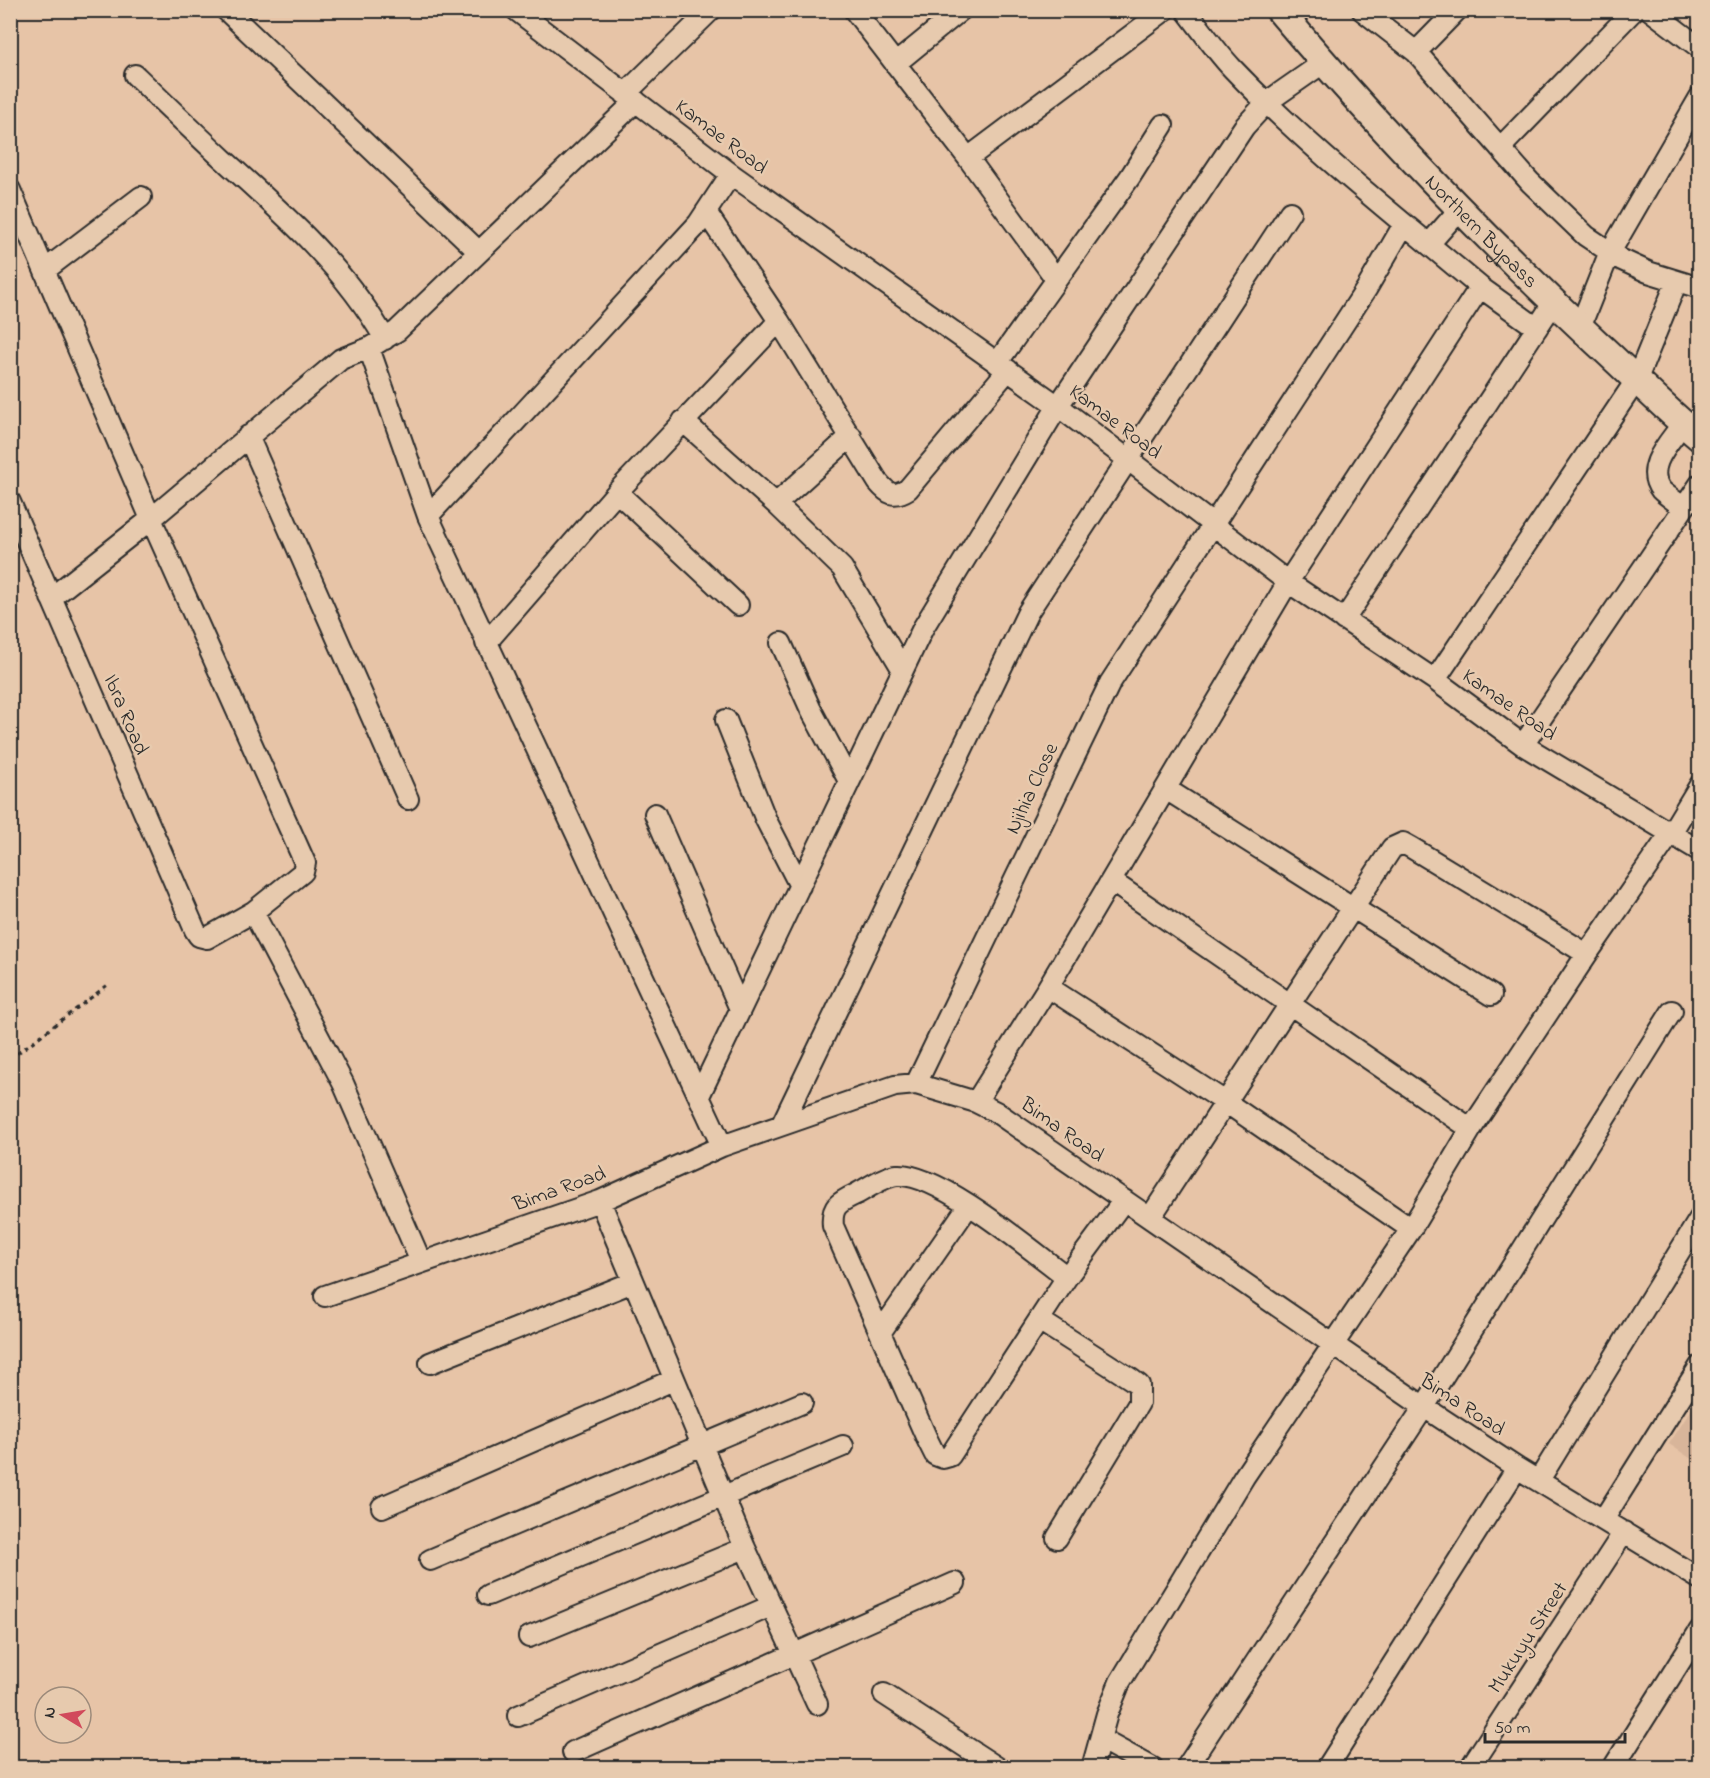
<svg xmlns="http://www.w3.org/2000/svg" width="1710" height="1778" viewBox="0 0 1710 1778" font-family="'Indie Flower',sans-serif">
	<rect width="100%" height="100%" fill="#e7c4a7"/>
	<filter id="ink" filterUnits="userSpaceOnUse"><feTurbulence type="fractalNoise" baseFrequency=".0167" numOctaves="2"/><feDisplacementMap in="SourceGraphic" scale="12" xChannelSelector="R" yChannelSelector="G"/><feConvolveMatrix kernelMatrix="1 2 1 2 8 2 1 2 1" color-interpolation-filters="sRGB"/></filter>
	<g filter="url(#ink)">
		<path fill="#d8b59a" d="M1699,1398V1464L1669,1444Z"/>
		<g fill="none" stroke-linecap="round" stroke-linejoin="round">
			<g stroke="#2b2b2b" stroke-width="24">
				<path id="minor" d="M226,10L478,251
					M516,10L731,174L1058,406L1288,582L1435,680L1523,745L1700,851
					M854,10L968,158L1056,279
					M1186,10C1201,29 1215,50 1232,68C1308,148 1396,216 1480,287
					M1362,10L1416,52L1530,182L1586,236L1622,260L1648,272L1700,288
					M1650,10L1700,48
					M1416,52L1457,10
					M895,64L961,10
					M135,75C164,103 194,132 224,160C284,214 345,268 385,339
					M625,94L711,10
					M1500,148L1634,10
					M968,158L1165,10
					M10,190L151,519L305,863L303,872L253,912L207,938L199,936L195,930L10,502
					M706,212L779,321L878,482C888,494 894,498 908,489L1008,370
					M1429,244L1459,210
					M45,270L141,197
					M1580,327L1609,254L1700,97
					M369,348L428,516L722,1146
					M997,363L1130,177L1163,125
					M683,421L776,504L842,568L903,670
					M1683,423C1671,441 1643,467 1661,490C1667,496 1677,502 1683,508
					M248,436L408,799
					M617,492L738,605
					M776,504L851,436
					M428,516L698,224L731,174
					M51,598L151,519L341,359L369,348L397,331L636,101
					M1344,620L1554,302
					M486,643L617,492L779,321
					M781,643L811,710L849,781
					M1435,680L1637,379L1677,281
					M726,720L766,820L800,886
					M1523,745L1700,484
					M1166,789L1491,995
					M655,814L740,1009
					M1111,881L1471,1129
					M253,912L343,1083L421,1262
					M1048,987L1227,1103L1411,1229
					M916,1084L1110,683L1367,288L1403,226
					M699,1096L923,628L1058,406L1244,127L1267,102L1323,63
					M976,1102L1048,987L1288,582L1480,287L1537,328
					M782,1124L1028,612L1290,212
					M600,1201L745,1548L817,1704
					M1150,1218L1392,848L1403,843L1412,848L1587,954
					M1067,1277C1032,1251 939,1172 897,1175C884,1176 868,1188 856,1194C839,1202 831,1206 833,1226L927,1439L935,1455L943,1458L950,1456L1067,1277L1124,1200
					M325,1296L600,1201L722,1146L895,1086L916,1084L976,1102L996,1112L1424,1407L1517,1468L1700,1579
					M1039,1320L1131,1379L1139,1385V1403L1057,1538
					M880,1333L969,1205
					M430,1363L633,1282
					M1539,1480L1700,1218
					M382,1507L673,1380
					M1603,1520L1700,1366
					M430,1560L802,1403
					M488,1595L843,1446
					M529,1637L745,1548
					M884,1694L998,1768
					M518,1716L771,1606
					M1100,1739L1153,1768
					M573,1752L955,1583
					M1092,1768L1107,1714L1120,1682L1244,1477L1411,1229L1471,1129L1587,954L1671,833L1700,785
					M1186,1768L1424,1407L1672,1011
					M1327,1768L1517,1468
					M1470,1768L1624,1532
					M1613,1768L1700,1630"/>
			</g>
			<g stroke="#2b2b2b" stroke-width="30">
				<g id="major">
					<path id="s1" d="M1279,10C1378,128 1484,237 1596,342C1631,374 1664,408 1700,438"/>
				</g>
			</g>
			<path stroke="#2b2b2b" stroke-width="3" stroke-dasharray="4.5 4.5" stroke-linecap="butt" d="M10,1059L109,984"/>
			<use href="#minor" stroke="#e7caae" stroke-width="20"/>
			<use href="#major" stroke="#e7caae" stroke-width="26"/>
		</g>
	</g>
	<g text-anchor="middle" stroke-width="5" stroke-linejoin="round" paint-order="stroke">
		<g font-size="21" fill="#2b2b2b" stroke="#e7caae">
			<text transform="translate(722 136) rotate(37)" y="7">Kamae Road</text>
			<text dy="7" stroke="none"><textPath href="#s1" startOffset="300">Northern Bypass</textPath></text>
			<text transform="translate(1116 421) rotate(37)" y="7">Kamae Road</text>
			<text transform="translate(1510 704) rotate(35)" y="7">Kamae Road</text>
			<text transform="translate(127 714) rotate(67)" y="7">Ibra Road</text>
			<text transform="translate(1031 788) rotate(-65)" y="7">Njihia Close</text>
			<text transform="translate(1063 1129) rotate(35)" y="7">Bima Road</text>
			<text transform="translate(559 1188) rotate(-20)" y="7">Bima Road</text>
			<text transform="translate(1463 1404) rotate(33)" y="7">Bima Road</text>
			<text transform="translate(1527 1637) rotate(-57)" y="7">Mukuyu Street</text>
		</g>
	</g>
	<rect width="1710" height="1778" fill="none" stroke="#e7caae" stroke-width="36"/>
	<rect x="18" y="18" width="1674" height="1742" fill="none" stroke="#2b2b2b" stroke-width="2" filter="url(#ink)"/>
	<g transform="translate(63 1715) rotate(281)"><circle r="28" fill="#e7caae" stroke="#9c8a7a" stroke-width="1.5"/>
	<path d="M0-4.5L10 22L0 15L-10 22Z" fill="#d1495b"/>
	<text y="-9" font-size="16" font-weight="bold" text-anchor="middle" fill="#2b2b2b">N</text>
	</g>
	<path d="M1485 1733v9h140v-9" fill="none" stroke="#2b2b2b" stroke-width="3"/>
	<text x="1494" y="1733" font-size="18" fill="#2b2b2b" stroke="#e7caae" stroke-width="4.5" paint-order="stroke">50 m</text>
</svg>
